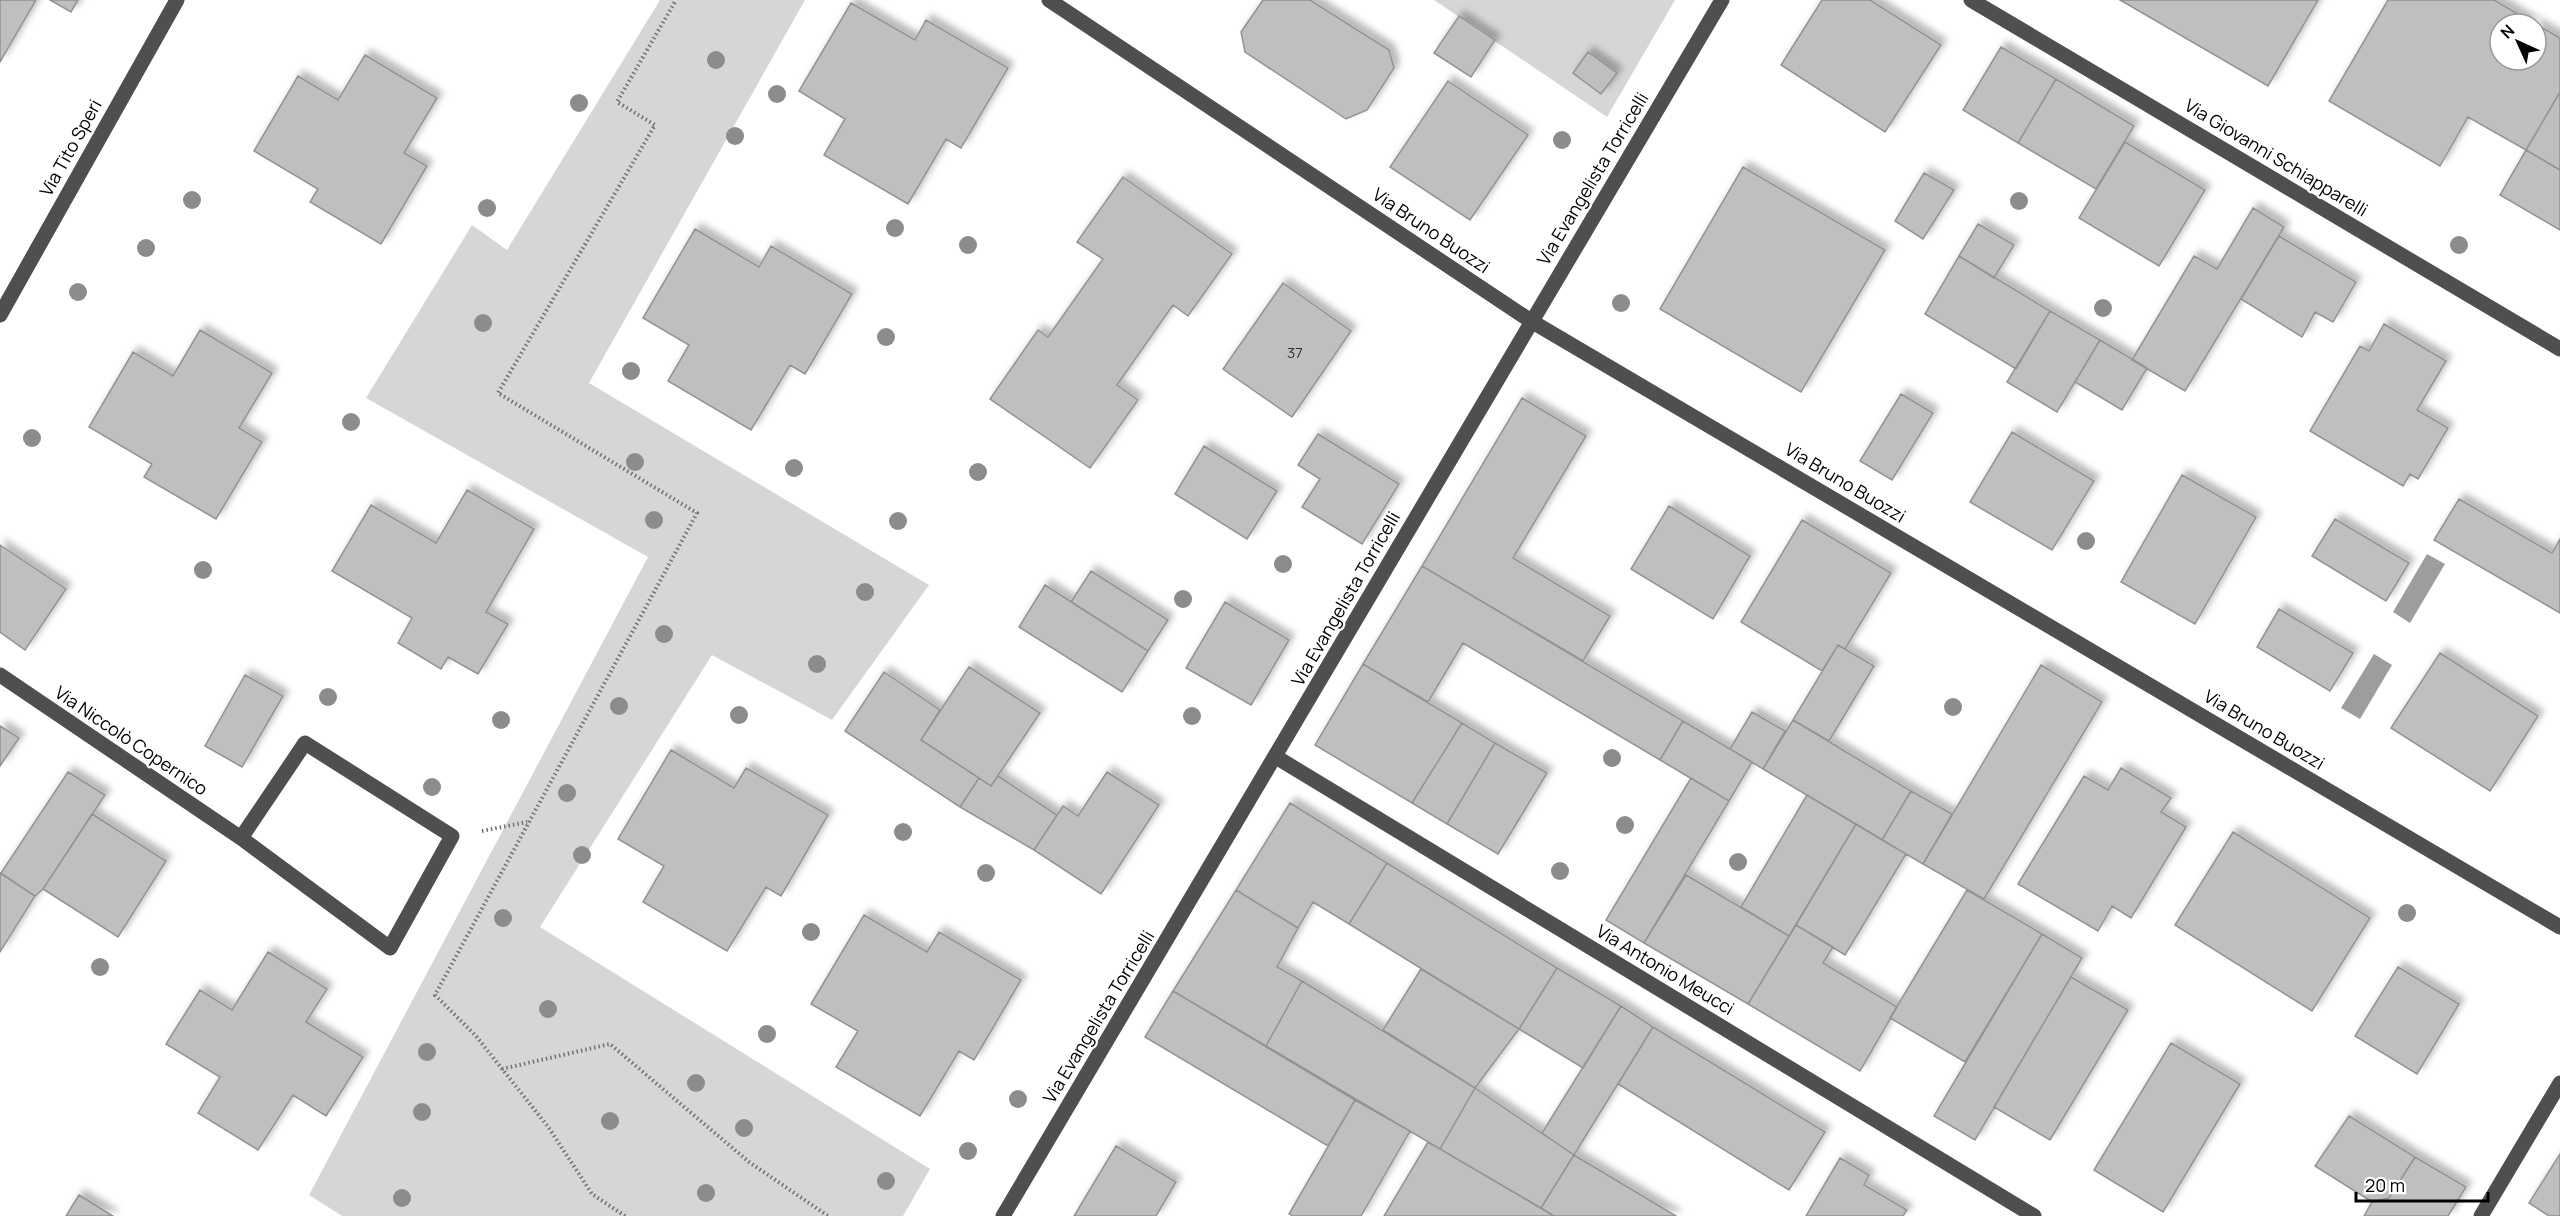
<svg xmlns="http://www.w3.org/2000/svg" width="2560" height="1216" viewBox="0 0 2560 1216" font-family="Manrope,sans-serif">
	<defs>
		<filter id="shadow"><feDropShadow dx="5.5" dy="-5.5" stdDeviation="3" flood-color="#0004"/></filter>
	</defs>
	<rect width="100%" height="100%" fill="#fff"/>
	<path fill="#d6d6d6" d="M660,0H805L589,383L929,585L832,720L712,655L540,927L930,1169L903,1216H342L309,1195L648,557L366,398L472,225L507,250Z
		M1434,0H1675L1607,117Z"/>
	<path fill="#9d9d9d" d="M2427,554L2445,564L2410,623L2393,612Z
		M2374,654L2392,665L2360,719L2341,708Z"/>
	<path fill="#bfbfbf" stroke="#939393" stroke-width="1.5" filter="url(#shadow)" d="M0,0H36L0,62Z
		M50,0H78L71,12Z
		M1263,0H1310L1389,50L1394,68L1367,110L1346,119L1245,52L1241,32Z
		M1822,0H1870L1941,45L1885,132L1781,65Z
		M2120,0H2318L2268,86Z
		M2388,0H2494L2535,24H2500V60H2536V24L2560,38V92L2526,150L2468,117L2440,166L2329,101Z
		M851,3L915,40L926,20L1008,68L961,148L946,139L908,204L824,155L845,119L799,91Z
		M1459,16L1495,40L1471,77L1434,53Z
		M2001,47L2056,79L2018,143L1963,110Z
		M1588,52L1617,73L1601,94L1573,73Z
		M365,55L437,98L404,153L427,166L381,244L310,202L318,189L254,151L298,76L338,100Z
		M2056,79L2134,126L2096,189L2018,143Z
		M1448,81L1528,135L1470,220L1390,167Z
		M2560,92V170L2526,150Z
		M2125,142L2205,190L2159,266L2079,218Z
		M2526,150L2560,170V230L2500,195Z
		M1743,167L1885,250L1801,392L1660,309Z
		M1924,173L1954,190L1923,239L1895,221Z
		M1123,177L1232,254L1188,316L1173,305L1117,385L1138,400L1090,468L990,399L1038,330L1048,337L1103,259L1077,242Z
		M2253,208L2284,227L2185,391L2132,360L2194,256L2217,269Z
		M1978,224L2014,245L1994,278L1959,256Z
		M695,229L759,267L771,246L852,294L805,374L790,365L751,430L668,381L689,345L643,318Z
		M2279,236L2356,282L2333,322L2315,312L2302,337L2241,299Z
		M1959,256L2050,311L2016,369L1925,314Z
		M1283,283L1351,331L1292,417L1223,369Z
		M2050,311L2100,340L2057,412L2007,382Z
		M2384,324L2446,361L2417,410L2448,428L2418,479L2410,474L2403,486L2310,431L2360,346L2369,351Z
		M200,330L272,373L239,428L262,442L216,519L144,477L152,464L89,427L133,352L173,376Z
		M2100,340L2147,368L2122,410L2075,382Z
		M1901,394L1933,413L1892,480L1860,461Z
		M1522,398L1586,436L1513,558L1610,616L1583,661L1422,566Z
		M2012,432L2094,481L2052,550L1970,502Z
		M1318,434L1399,484L1362,544L1302,507L1320,479L1298,465Z
		M1204,446L1277,491L1247,539L1175,494Z
		M2182,475L2256,517L2195,624L2121,582Z
		M467,490L534,529L486,612L508,624L478,674L448,657L441,669L398,643L412,618L332,571L371,505L436,543Z
		M2459,499L2552,553L2560,539V613L2434,540Z
		M1669,506L1750,556L1713,619L1631,569Z
		M2335,519L2409,563L2386,601L2312,556Z
		M1802,520L1891,573L1845,649L1838,645L1822,671L1741,622Z
		M0,545L66,589L25,650L0,632Z
		M1422,566L1683,721L1660,760L1463,643L1428,702L1363,664Z
		M1091,571L1168,620L1148,651L1071,602Z
		M1045,585L1148,651L1122,692L1019,627Z
		M1225,602L1289,640L1251,705L1186,668Z
		M2279,609L2353,653L2330,691L2257,647Z
		M1838,645L1874,666L1829,741L1793,720Z
		M2440,653L2538,716L2490,791L2391,728Z
		M1363,664L1462,723L1412,803L1315,745Z
		M2041,665L2102,702L1984,899L1923,864Z
		M969,667L1040,713L991,786L921,740Z
		M884,672L940,710L921,740L979,778L960,807L845,731Z
		M245,675L283,696L242,767L205,746Z
		M1752,712L1785,731L1763,769L1730,749Z
		M1793,720L1911,791L1882,840L1763,769Z
		M1683,721L1752,762L1729,801L1660,760Z
		M1462,723L1495,743L1447,824L1412,803Z
		M0,726L19,738L0,766Z
		M1495,743L1547,773L1498,854L1447,824Z
		M671,750L734,788L746,768L828,815L781,896L766,887L727,951L643,902L664,866L618,839Z
		M2121,768L2171,798L2161,812L2186,827L2131,918L2112,906L2098,931L2018,884L2084,776L2108,790Z
		M68,772L105,795L43,889L35,896L1,873Z
		M1107,772L1159,805L1101,894L1034,850L1063,806L1078,816Z
		M998,776L1057,815L1034,850L960,807L979,778L991,786Z
		M1691,778L1729,801L1644,943L1606,920Z
		M1911,791L1952,814L1923,864L1882,840Z
		M1807,795L1856,824L1789,936L1741,907Z
		M1290,803L1387,863L1349,924L1313,902L1298,928L1236,890Z
		M92,814L166,861L118,937L43,889Z
		M1856,824L1906,854L1845,955L1796,925Z
		M2233,832L2370,918L2312,1011L2175,925Z
		M1387,863L1557,968L1519,1029L1349,924Z
		M0,873L35,896L0,952Z
		M1686,875L1789,936L1748,1004L1644,943Z
		M1236,890L1298,928L1277,967L1302,981L1266,1046L1173,991Z
		M1967,890L2042,934L1965,1062L1890,1018Z
		M864,915L927,952L939,932L1021,980L974,1060L959,1051L920,1116L836,1067L858,1031L811,1004Z
		M1796,925L1833,947L1823,963L1897,1007L1860,1071L1748,1004Z
		M2042,934L2082,958L1975,1140L1934,1116Z
		M268,952L327,989L306,1022L363,1057L326,1116L293,1095L258,1150L198,1113L220,1077L166,1044L200,990L232,1010Z
		M2398,967L2459,1004L2417,1074L2355,1036Z
		M1557,968L1621,1006L1583,1068L1519,1029Z
		M1421,969L1519,1029L1475,1088L1383,1030Z
		M2071,977L2128,1010L2050,1140L1994,1107Z
		M1302,981L1475,1088L1440,1149L1266,1046Z
		M1173,991L1355,1100L1328,1146L1145,1037Z
		M1621,1006L1653,1027L1574,1155L1542,1133Z
		M1653,1027L1825,1132L1789,1190L1618,1084Z
		M2171,1043L2240,1084L2163,1212L2094,1170Z
		M1475,1088L1574,1155L1541,1208L1440,1149Z
		M1355,1100L1410,1131L1361,1216H1293L1289,1214Z
		M2349,1116L2415,1157L2389,1198L2372,1202L2315,1166Z
		M1428,1142L1440,1149L1554,1216H1384Z
		M1116,1146L1176,1182L1156,1216H1074Z
		M2560,1154V1216H2549L2529,1203Z
		M1574,1155L1676,1216H1554L1541,1208Z
		M2415,1157L2466,1187L2448,1216H2364L2372,1202L2389,1198Z
		M1840,1158L1869,1175L1864,1185L1907,1210L1903,1216H1806Z
		M79,1195L113,1216H66Z"/>
	<g fill="none" stroke-linecap="round" stroke-linejoin="round">
		<path stroke="#717171" stroke-width="4" stroke-dasharray="1.5 3" stroke-linecap="butt" d="M482,831L527,822
			M502,1069L610,1044L749,1162L828,1216
			M625,1216L592,1194L549,1128L476,1036L435,995L697,513L498,393L655,125L617,102L676,0"/>
		<path stroke="#4f4f4f" stroke-width="15" d="M1049,0L1531,321L2560,927
			M1971,0L2560,349
			M0,315L177,0
			M0,675L241,838L390,948L452,836L305,743L241,838
			M1276,757L2034,1216
			M1003,1216L1722,0
			M2481,1216L2560,1083"/>
	</g>
	<g fill="#8c8c8c">
		<circle cx="716" cy="60" r="9"/>
		<circle cx="777" cy="94" r="9"/>
		<circle cx="579" cy="103" r="9"/>
		<circle cx="735" cy="136" r="9"/>
		<circle cx="1562" cy="140" r="9"/>
		<circle cx="192" cy="200" r="9"/>
		<circle cx="2019" cy="201" r="9"/>
		<circle cx="487" cy="208" r="9"/>
		<circle cx="895" cy="228" r="9"/>
		<circle cx="968" cy="245" r="9"/>
		<circle cx="2459" cy="245" r="9"/>
		<circle cx="146" cy="248" r="9"/>
		<circle cx="78" cy="292" r="9"/>
		<circle cx="1621" cy="303" r="9"/>
		<circle cx="2103" cy="308" r="9"/>
		<circle cx="483" cy="323" r="9"/>
		<circle cx="886" cy="337" r="9"/>
		<circle cx="631" cy="371" r="9"/>
		<circle cx="351" cy="422" r="9"/>
		<circle cx="32" cy="438" r="9"/>
		<circle cx="635" cy="462" r="9"/>
		<circle cx="794" cy="468" r="9"/>
		<circle cx="978" cy="472" r="9"/>
		<circle cx="654" cy="520" r="9"/>
		<circle cx="898" cy="521" r="9"/>
		<circle cx="2086" cy="541" r="9"/>
		<circle cx="1283" cy="564" r="9"/>
		<circle cx="203" cy="570" r="9"/>
		<circle cx="865" cy="592" r="9"/>
		<circle cx="1183" cy="599" r="9"/>
		<circle cx="664" cy="634" r="9"/>
		<circle cx="817" cy="664" r="9"/>
		<circle cx="328" cy="697" r="9"/>
		<circle cx="619" cy="706" r="9"/>
		<circle cx="1953" cy="707" r="9"/>
		<circle cx="739" cy="715" r="9"/>
		<circle cx="1192" cy="716" r="9"/>
		<circle cx="501" cy="720" r="9"/>
		<circle cx="1612" cy="758" r="9"/>
		<circle cx="432" cy="787" r="9"/>
		<circle cx="567" cy="793" r="9"/>
		<circle cx="1625" cy="825" r="9"/>
		<circle cx="903" cy="832" r="9"/>
		<circle cx="582" cy="855" r="9"/>
		<circle cx="1738" cy="862" r="9"/>
		<circle cx="1560" cy="871" r="9"/>
		<circle cx="986" cy="873" r="9"/>
		<circle cx="2407" cy="913" r="9"/>
		<circle cx="503" cy="918" r="9"/>
		<circle cx="811" cy="932" r="9"/>
		<circle cx="100" cy="967" r="9"/>
		<circle cx="548" cy="1009" r="9"/>
		<circle cx="767" cy="1034" r="9"/>
		<circle cx="427" cy="1052" r="9"/>
		<circle cx="696" cy="1083" r="9"/>
		<circle cx="1018" cy="1099" r="9"/>
		<circle cx="422" cy="1112" r="9"/>
		<circle cx="610" cy="1121" r="9"/>
		<circle cx="744" cy="1128" r="9"/>
		<circle cx="968" cy="1151" r="9"/>
		<circle cx="886" cy="1181" r="9"/>
		<circle cx="706" cy="1193" r="9"/>
		<circle cx="402" cy="1198" r="9"/>
	</g>
	<g text-anchor="middle" stroke-width="4.5" stroke-linejoin="round" paint-order="stroke">
		<g font-size="15" fill="#303030">
			<text x="1295" y="358">37</text>
		</g>
		<g font-size="18" fill="#000" stroke="#fff">
			<text transform="translate(71 148) rotate(-61)" y="6">Via Tito Speri</text>
			<text transform="translate(2276 158) rotate(31)" y="6">Via Giovanni Schiapparelli</text>
			<text transform="translate(1593 179) rotate(-59)" y="6">Via Evangelista Torricelli</text>
			<text transform="translate(1431 231) rotate(34)" y="6">Via Bruno Buozzi</text>
			<text transform="translate(1845 483) rotate(31)" y="6">Via Bruno Buozzi</text>
			<text transform="translate(1346 599) rotate(-60)" y="6">Via Evangelista Torricelli</text>
			<text transform="translate(2264 730) rotate(31)" y="6">Via Bruno Buozzi</text>
			<text transform="translate(131 741) rotate(34)" y="6">Via Niccolò Copernico</text>
			<text transform="translate(1665 970) rotate(31)" y="6">Via Antonio Meucci</text>
			<text transform="translate(1099 1017) rotate(-59)" y="6">Via Evangelista Torricelli</text>
		</g>
	</g>
	<g transform="translate(2518 42) rotate(315)"><circle r="28" fill="#ffffff" stroke="#999999" stroke-width="1.5"/>
	<path d="M0-4.5L10 22L0 15L-10 22Z" fill="#000000"/>
	<text y="-9" font-size="16" font-weight="bold" text-anchor="middle" fill="#000000">N</text>
	</g>
	<path d="M2356 1192v9h132v-9" fill="none" stroke="#000000" stroke-width="3"/>
	<text x="2365" y="1192" font-size="18" fill="#000000" stroke="#ffffff" stroke-width="4.5" paint-order="stroke">20 m</text>
</svg>
